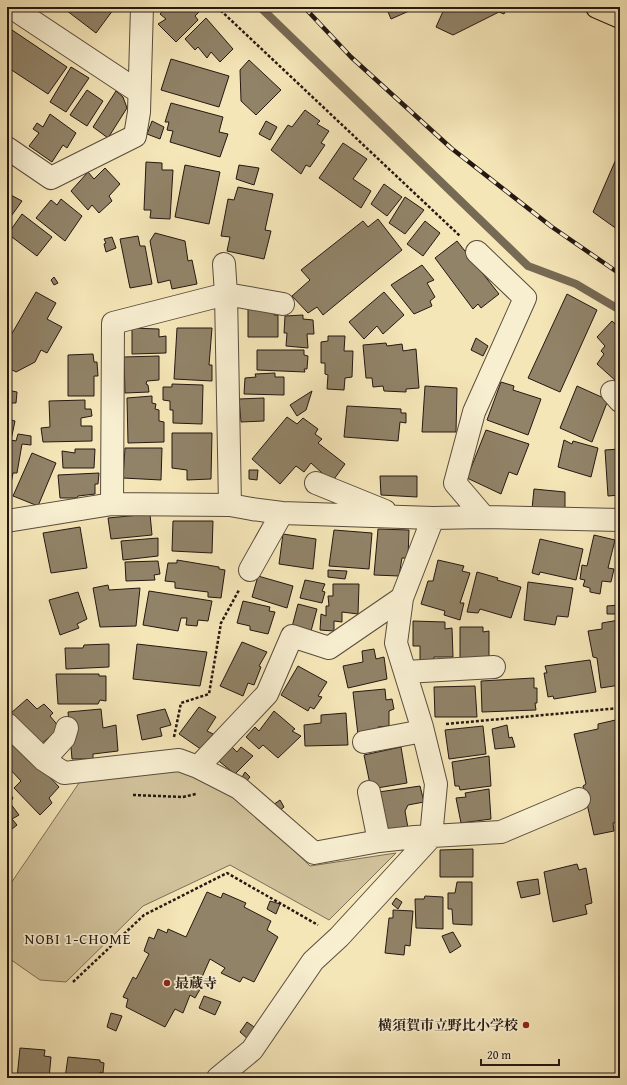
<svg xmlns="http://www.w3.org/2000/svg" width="627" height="1085" viewBox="0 0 627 1085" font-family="'Gentium Book Plus','Noto Serif JP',serif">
	<rect width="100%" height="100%" fill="#f5e6b8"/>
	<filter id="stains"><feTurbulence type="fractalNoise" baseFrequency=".005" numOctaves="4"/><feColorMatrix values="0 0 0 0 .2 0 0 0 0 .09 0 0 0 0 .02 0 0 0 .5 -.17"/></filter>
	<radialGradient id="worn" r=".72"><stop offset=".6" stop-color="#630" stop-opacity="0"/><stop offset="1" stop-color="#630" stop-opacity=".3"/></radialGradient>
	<path fill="#d2c39c" stroke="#7c6e57" d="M178,768L237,796L310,866L396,853L329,920L230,865L143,906L66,982L40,980L7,957V889L81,780Z"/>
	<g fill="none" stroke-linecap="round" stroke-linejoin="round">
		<path stroke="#776a54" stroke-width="8" d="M260,7L528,266L576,284L620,310"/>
	</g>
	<path fill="#918368" stroke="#251812" d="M62,7H110L113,10L96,33Z
		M166,7H195L199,12L195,16L198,20L176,42L158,24L166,19L160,14Z
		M386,7H418L391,19Z
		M445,7H507L504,14L499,12L453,35L436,27Z
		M206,18L233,49L220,62L211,52L207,58L198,47L195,50L185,39Z
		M12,30L67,67L48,94L7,67V38Z
		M171,59L229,76L219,107L161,90Z
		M249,60L281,90L256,115L241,101L240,70Z
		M71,67L89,78L66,112L50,102Z
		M87,90L103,101L87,126L70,115Z
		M116,91L123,97L127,108L108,138L93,127Z
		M171,103L223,117L219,132L228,134L220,157L170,142L173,131L167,130L169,122H165Z
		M305,110L320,121L317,124L329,131L321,143L325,145L310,167L306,165L301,174L271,150L288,125L292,127Z
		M50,114L76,133L67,148L63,145L52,162L29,146L39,133L33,129L37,123L43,127Z
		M152,121L164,127L160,139L147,134Z
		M266,121L277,127L270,140L259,134Z
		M343,143L367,159L353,179L371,191L361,208L319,178Z
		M620,150V230L614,227L593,212Z
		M146,162L162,163V170H173L170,219L150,218L151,210H144Z
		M185,165L220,172L209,224L175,217Z
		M239,165L259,168L254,185L236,179Z
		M105,168L120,184L109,196L112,201L99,213L92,205L88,210L71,191L88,172L94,179Z
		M384,184L402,197L387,216L371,204Z
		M7,185L10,188L7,193L22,201L7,222Z
		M238,187L273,194L265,230L271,231L264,259L227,251L230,237L221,236L228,199L234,200Z
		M405,197L424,210L405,234L389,223Z
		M61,199L82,216L65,241L36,218L51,200L57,205Z
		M22,214L52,237L37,256L8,234Z
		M378,219L402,250L323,315L317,307L308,313L292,296L310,280L301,270L363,221L368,227Z
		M425,221L440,233L423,256L407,244Z
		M155,233L185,241L188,261L192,260L197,284L172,289L170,280L158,283L150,241Z
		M138,236L140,246H145L152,284L130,288L120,239Z
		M112,237L116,248L106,252L104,244L106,243L104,239Z
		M457,241L499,294L481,308L478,304L473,309L435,258Z
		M422,265L434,280L427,283L435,297L430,301L432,306L414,314L391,285Z
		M54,277L58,283L54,285L51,280Z
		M36,292L56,303L47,319L62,327L47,353L41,350L35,362L16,372L7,367V342Z
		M384,292L404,315L383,334L377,326L364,339L349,322Z
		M567,294L597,310L560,392L528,378Z
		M248,309H274V315H278V337H248Z
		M303,315V319L313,320L314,334H307L308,348L286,346L287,333H284L285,316Z
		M612,321L620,328V378L617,382L597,364L604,354L601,351L605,346L597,337Z
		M132,328L159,329V337L166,336V353L132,354Z
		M177,328H212L209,365H212V381L174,379Z
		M328,336H345L344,351H353L352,377L345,378L344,390L327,389L328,375L325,374V363H321V342L328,341Z
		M476,338L488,346L483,356L471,350Z
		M386,343L387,346L402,344L403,351L416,349L419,388L406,389V392L384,391L383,386L373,387L372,378H366L363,345Z
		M257,350H304V355L308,356L307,369H304L305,372L257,370Z
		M93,354L94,362H97L98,376H94V396H68V355Z
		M159,356V380L147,381L146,384L148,385L149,392L125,393L124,357Z
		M275,373V377H284V395L244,394L245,378L256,377L255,374Z
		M501,382L514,386L513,390L541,399L528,435L487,420Z
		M172,384L203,385L202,424L173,423V410H170V401L163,400V387H172Z
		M425,386L457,388L456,432H422Z
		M577,386L608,400L592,442L560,428Z
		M7,390L17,392L16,403H9L7,413Z
		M312,391L306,410L297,416L290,405Z
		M152,396V403L156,404L155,409L159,410V421L164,422V442L128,443L127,398Z
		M264,398V421L241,422L239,399Z
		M85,400V409H91L92,416L81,418V426H92V441L43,442L41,428L50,427L49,401Z
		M347,406L401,409V413H406V423L400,422L398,441L344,437Z
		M287,417L297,424L303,418L318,429L315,434L322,439L318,443L345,464L332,482L311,463L304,472L296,466L280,484L252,459Z
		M7,419L15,421L11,440L16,441L18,434L31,436V445L22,444L17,473H13L9,494H7Z
		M486,430L529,444L517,475L509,472L501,494L467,478Z
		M172,433H212L211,479L187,480V470L172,468Z
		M564,440L572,444L573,441L598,448L591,477L558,467Z
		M125,448H162L161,480L123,478Z
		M75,449H95L94,468H63L62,451L75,453Z
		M620,449V495L608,496L605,450Z
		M32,453L56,463L38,506L13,496Z
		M249,470H258L257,480L249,479Z
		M99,473L98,484H95V494L78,496L77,498H60L58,475Z
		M380,476H417V497L381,495Z
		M534,489L565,492V511L532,509Z
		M150,514L152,535L111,539L108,518Z
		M173,521H213L212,553L172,551Z
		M80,527L87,568L51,573L43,533Z
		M378,529L409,530L408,558H402L399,576L374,575Z
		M334,530L372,533L369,569L329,566Z
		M283,534L316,539L313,569L279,564Z
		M594,535L615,540L608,568L614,569L611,582L602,581L600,594L590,592V588L583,586L585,580L580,579L582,565L587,566Z
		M158,538V556L123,560L121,541Z
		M540,539L583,549L576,580L540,572L539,575L532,573Z
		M177,560L219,567V569L225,570L221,598L208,597V592L175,588V582L165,581L168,563H177Z
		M438,560L464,566L462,571L470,573L460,603H464L460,620L444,615L445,611L421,604L428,581H433Z
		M158,561L160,574L154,575L155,580L126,581L125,562Z
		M328,570L347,571L345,579L328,577Z
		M477,572L498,578L497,580L521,587L511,618L480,609L478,613L467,612Z
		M258,576L293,586L287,608L252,597Z
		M305,580L325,584L322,591L325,592L322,603L300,598Z
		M528,582L573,588L568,617L557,616L555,625L524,620Z
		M333,584H359L358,614L342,612V622L334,621V631L320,630L321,614L326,616V606H329L328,596H333Z
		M108,585L109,590L140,588L136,626L100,627L93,588Z
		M149,591L212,601L208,621L198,620L197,626L186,625L187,618H181L178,631L143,625Z
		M78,592L87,619L77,624L79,628L60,635L49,600Z
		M243,601L270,607L269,611L275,612L268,634L250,630V626L237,623Z
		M298,604L317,609L311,631L292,627Z
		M619,605V614H607V606Z
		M619,620L620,625V685L601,688L597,658L593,657L588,631L602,629V623Z
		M413,621L445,622V629L452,628L453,657H434L433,662L420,661V646H413Z
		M460,627H483V632L489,631V658L460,659Z
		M242,642L267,652L259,666L261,667L254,685L248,683L243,696L220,686Z
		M109,644V667L66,669L65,648H83L84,645Z
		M137,644L207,652L200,686L133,679Z
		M374,649L376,659L384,657L387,679L348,688L343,666L363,662L362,651Z
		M590,660L596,692L554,699L553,696L548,697L544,673H547L545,666Z
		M298,666L327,682L318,696L322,697L314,709L310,707L308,711L281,695Z
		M56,674H99V676H106V701L100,700L98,704H58Z
		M534,678V688H537V703H535L536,710L482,712L481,681Z
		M475,686L477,717H435L434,687Z
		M385,689L386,700L392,699L394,709L389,711V726L378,727L377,733L358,735L353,692Z
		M27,699L37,709L44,704L53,713L50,716L60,728L40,745L11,713Z
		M199,707L216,717L207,731L213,734L202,750L179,734Z
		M101,709L103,728L116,725L118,751L93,754V759H72L68,712Z
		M165,709L171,725L160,728L162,736L142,740L137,715Z
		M274,711L295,729L292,731L301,736L278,758L263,745L259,749L246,737L255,727L259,731Z
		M346,713L348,745L305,746L304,725L321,723V715Z
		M620,719V822L613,823L614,831L594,835L583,786L586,784L574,734L598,729V724Z
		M507,725L509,738L512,737L515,747L495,749L492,729Z
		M483,726L486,754L449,759L445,730Z
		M7,731L59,787L49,798L52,803L40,815L14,788L21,781L7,766Z
		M227,742L237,752L241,747L253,756L235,774L215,758Z
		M401,747L407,783L371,789L364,755Z
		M489,756L491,786L460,790L459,786H455L452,762Z
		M245,772L250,777L245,783L241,779Z
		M420,786L424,802L408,805L405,811L408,828L379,831L372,793Z
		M489,789L491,819L461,823L456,798L466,797L465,793Z
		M7,790L13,798L10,803L19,815L12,819L17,825L7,833Z
		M280,800L284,807L277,813L273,805Z
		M473,849V877H440V850Z
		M577,864L579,870L586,868L592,903L585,905L587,914L553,922L544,872Z
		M538,879L540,894L521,898L517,882Z
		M457,882H472V925L453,924L452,909H448V893H455Z
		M207,892L221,898L223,893L246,903L244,907L271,921L267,930L278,937L254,982L243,977L240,982L221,973L225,968L210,959L202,977L206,979L195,998L190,995L183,1013L175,1009L165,1027L126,1007L128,999L123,997L133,977L136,979L149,954L144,951L149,937L154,939L158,929L167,933L168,929L186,937Z
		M425,896L443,897V929L416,928L415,899H424Z
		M396,898L402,902L398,909L392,904Z
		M270,901L280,904L276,914L267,909Z
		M393,910L413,911L410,946L405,945L404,955L385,953L389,918H393Z
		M453,932L461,946L450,953L442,936Z
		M204,996L221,1002L215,1015L199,1008Z
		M111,1013L122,1016L116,1031L107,1027Z
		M247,1022L257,1029L249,1040L240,1032Z
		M20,1048L45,1050L44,1056L51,1057L49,1078H17Z
		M68,1057L100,1060V1062L104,1063L103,1073L100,1072L99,1078H65Z"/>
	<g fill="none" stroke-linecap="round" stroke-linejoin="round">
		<g stroke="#594c3c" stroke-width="24">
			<path id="minor" d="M11,7L139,92
				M7,148L51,178L135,136L139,112L142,7
				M477,252L525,298L474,412L455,483L484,517
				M224,264L226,294L283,304
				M612,392L620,401
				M316,483L385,511
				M112,504L113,323L226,294L230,505
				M7,521L112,504L230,505L252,509L282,513L433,518L484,517L620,520
				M250,570L282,513
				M405,672L494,667
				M7,724L44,760L64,773L179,760L198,767L239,788L314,853L379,841L415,837L501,832L579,799
				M364,742L423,731
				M44,760L64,738L67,728
				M198,767L267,694L292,636L329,648L402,598
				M369,792L379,841
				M218,1078L252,1050L313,961L339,937L431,837L436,784L422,727L396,643L402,598L433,518"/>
		</g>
		<g stroke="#251812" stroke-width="24">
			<path id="highway" d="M597,7L620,17"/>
		</g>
		<path stroke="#251812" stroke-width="2.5" stroke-dasharray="3 2" stroke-linecap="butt" d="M217,7L460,236
			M446,724L620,708
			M174,737L181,703L209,694L221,623L239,590
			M133,795L183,797L196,794
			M73,982L144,915L227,873L318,925"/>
		<use href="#minor" stroke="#f8efd1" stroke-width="22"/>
		<use href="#highway" stroke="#f5e6b8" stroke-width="22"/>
		<g stroke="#251812" stroke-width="4.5">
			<path id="rail" d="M304,7L351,57L451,148L552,227L620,274"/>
		</g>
		<use href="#rail" stroke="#f8efd1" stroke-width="3" stroke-dasharray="9" stroke-linecap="butt"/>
	</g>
	<g fill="#8f2418" stroke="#f8efd1" stroke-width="1.5">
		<circle cx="167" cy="983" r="4"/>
		<circle cx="526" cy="1025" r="4"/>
	</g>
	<g text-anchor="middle" stroke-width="3.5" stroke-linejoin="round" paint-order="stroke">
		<g font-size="14" font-weight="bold" fill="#251812" stroke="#f8efd1" text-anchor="start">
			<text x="175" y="988">最蔵寺</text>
			<text x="518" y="1030" text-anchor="end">横須賀市立野比小学校</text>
		</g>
		<g font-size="15" letter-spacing="1" fill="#251812" stroke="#f8efd1">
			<text x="78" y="944">NOBI 1-CHOME</text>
		</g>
	</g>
	<rect width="627" height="1085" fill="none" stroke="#f5e6b8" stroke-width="24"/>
	<rect x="8" y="8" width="611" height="1069" fill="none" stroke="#251812" stroke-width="2"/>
	<rect x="12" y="12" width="603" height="1061" fill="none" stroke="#251812"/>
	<path d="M481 1059v6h78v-6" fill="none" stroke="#251812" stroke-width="2"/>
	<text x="487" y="1059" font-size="12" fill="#251812" stroke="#f8efd1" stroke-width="3" paint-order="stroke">20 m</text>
	<rect width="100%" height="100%" filter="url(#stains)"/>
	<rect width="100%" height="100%" fill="url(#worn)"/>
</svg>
